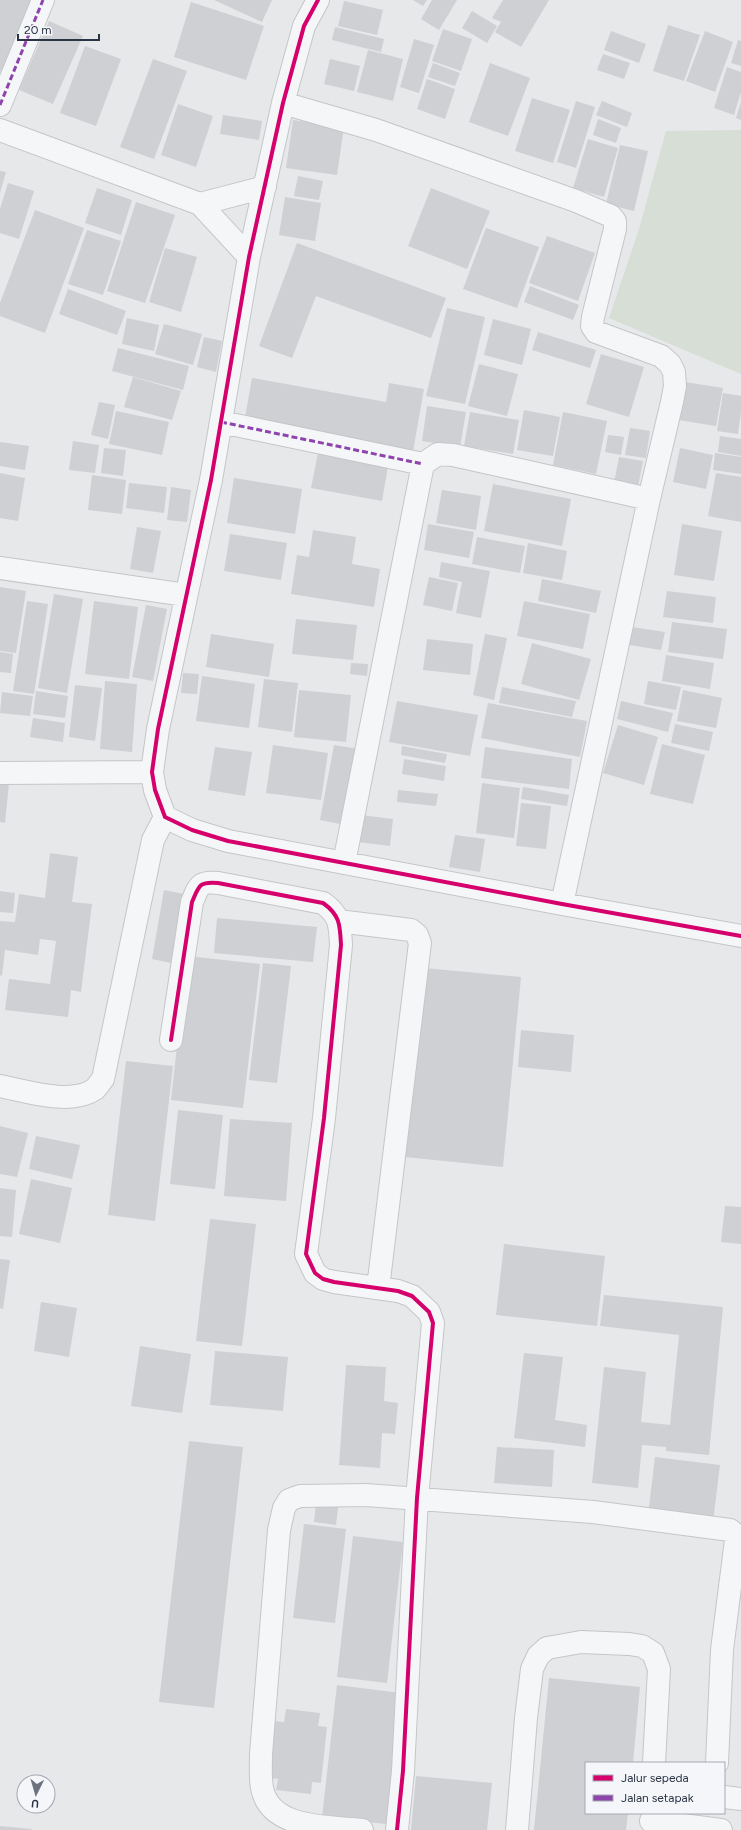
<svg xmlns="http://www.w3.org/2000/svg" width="741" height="1830" viewBox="0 0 741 1830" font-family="Figtree,sans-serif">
	<rect width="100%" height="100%" fill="#e6e8ea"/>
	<path fill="#d6ded6" d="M741,130V374L609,318L639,229L666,131Z"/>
	<path fill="#ced0d3" d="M0,0H36L1,71H0Z
		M214,0H272L262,22Z
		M413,0H427L423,6Z
		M432,0H457L439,30L421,19Z
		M503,0H549L521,47L495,32L501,22L492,18Z
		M344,1L383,10L377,35L338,26Z
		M191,2L264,26L246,80L174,57Z
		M472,11L497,26L487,43L462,28Z
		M49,21L83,36L53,104L19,90Z
		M668,25L700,35L684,81L653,71Z
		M335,27L384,39L381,52L332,40Z
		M443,29L472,39L461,71L432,61Z
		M611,31L646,44L639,63L604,50Z
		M705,31L733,42L715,92L686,81Z
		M414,39L434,45L419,93L400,87Z
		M738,40L741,41V66L731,63Z
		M85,46L121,59L96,126L60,113Z
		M368,50L403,59L393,101L357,92Z
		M603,54L630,63L624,79L597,70Z
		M153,59L187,71L154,159L120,147Z
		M330,59L360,66L354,91L324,84Z
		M433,63L460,73L455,86L428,77Z
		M490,63L530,78L508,136L469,122Z
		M727,67L741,72V92L734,115L714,108Z
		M427,79L455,89L445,119L417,109Z
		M532,98L570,110L553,163L515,151Z
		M576,101L595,107L576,168L557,162Z
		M602,101L632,113L627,127L596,115Z
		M741,102V120L736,118Z
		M178,104L213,116L196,167L161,155Z
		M223,115L262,121L259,140L220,134Z
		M598,119L621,128L616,143L593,135Z
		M293,120L344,127L337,175L286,168Z
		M588,139L618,148L604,197L573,188Z
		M620,145L648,151L634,211L606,204Z
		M0,171L6,172L0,193Z
		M298,176L323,181L319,200L294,196Z
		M8,183L34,191L19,239L0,233V209Z
		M97,188L132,200L121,235L85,223Z
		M431,188L490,211L467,269L408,246Z
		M285,197L321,203L315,241L279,235Z
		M136,202L175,215L145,303L107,291Z
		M35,210L84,228L45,333L0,316V303Z
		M486,228L539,247L517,308L463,289Z
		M87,230L121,241L103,295L68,284Z
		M547,236L595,253L578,301L529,283Z
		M297,243L446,298L431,338L316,296L292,358L259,346Z
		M165,248L197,257L181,312L149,302Z
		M530,286L579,305L573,320L524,302Z
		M68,289L126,311L117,335L59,314Z
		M447,308L485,317L465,404L426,396Z
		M127,318L159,325L154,351L122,344Z
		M493,319L531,329L522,365L484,355Z
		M164,324L202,334L193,365L155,354Z
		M538,332L596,350L590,368L532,350Z
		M204,337L222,341L216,372L197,367Z
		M118,348L189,366L183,390L112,371Z
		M601,354L644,367L629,417L586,404Z
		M479,364L518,374L507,416L468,406Z
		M133,377L181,391L172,420L124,407Z
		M252,378L386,402L389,383L424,389L412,457L244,423Z
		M685,382L723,388L716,426L678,420Z
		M723,393L741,396V412L738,434L717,431Z
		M99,402L115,405L108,439L91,435Z
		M427,406L466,412L460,447L422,441Z
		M524,410L560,417L553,456L517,450Z
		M116,411L169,422L162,455L109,444Z
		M470,412L519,420L513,454L464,446Z
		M563,412L607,421L596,474L553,465Z
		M630,428L650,431L646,458L625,455Z
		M608,435L624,437L621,455L605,452Z
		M720,436L741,439V456L718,452Z
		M73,441L99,445L95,473L69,470Z
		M0,442L29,446L25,470L0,466Z
		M104,448L126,450L123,476L101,473Z
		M319,448L389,461L382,501L311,488Z
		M680,448L713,455L706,489L673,482Z
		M715,453L741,457V474L713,470Z
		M619,457L643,461L638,487L614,483Z
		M0,473L25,478L18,521L0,518Z
		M716,473L741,477V522L708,516Z
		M92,475L126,480L122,514L88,510Z
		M234,478L302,489L295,534L227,523Z
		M129,483L167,487L164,513L126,508Z
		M493,484L571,499L562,546L484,531Z
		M171,487L191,490L187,522L167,520Z
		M442,490L481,496L476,530L436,523Z
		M428,524L474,532L469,558L424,550Z
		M682,524L722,531L714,581L674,575Z
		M137,527L161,531L153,573L130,569Z
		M313,530L356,537L352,564L380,569L374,607L291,594L297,555L309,557Z
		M230,534L287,543L281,580L224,571Z
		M477,537L525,546L520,573L472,564Z
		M528,543L567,551L562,580L523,573Z
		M441,562L490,571L481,618L456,613L462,582L439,577Z
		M429,577L458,583L452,611L423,605Z
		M542,579L601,591L596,613L538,601Z
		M0,587L26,591L16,653L0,651Z
		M667,591L716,597L713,623L663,617Z
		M54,594L83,599L67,693L38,688Z
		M27,601L48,604L34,694L13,691Z
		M94,601L138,607L129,679L85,674Z
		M524,601L590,614L583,649L517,636Z
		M146,605L167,609L153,681L132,677Z
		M296,619L357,625L353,660L292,654Z
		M672,622L727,629L723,659L668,652Z
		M632,627L665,632L661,650L629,645Z
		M211,634L274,644L269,677L206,667Z
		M485,634L507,638L494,700L473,695Z
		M427,639L473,644L470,675L423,670Z
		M532,643L591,659L579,700L521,684Z
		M0,652L13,654L11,673L0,672Z
		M666,655L714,663L710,689L662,681Z
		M351,663L368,664L367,676L350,674Z
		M183,673L199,674L197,694L181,693Z
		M202,676L255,684L249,728L196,721Z
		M264,679L298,683L292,732L258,727Z
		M105,681L137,684L132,752L100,749Z
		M648,681L681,687L676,710L644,704Z
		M75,685L102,688L95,741L69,737Z
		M502,687L576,701L572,717L499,703Z
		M299,690L351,695L346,742L294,737Z
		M683,690L722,698L716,728L677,721Z
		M36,691L68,696L65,718L33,714Z
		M2,692L33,696L30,716L0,713Z
		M397,701L478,715L470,756L389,742Z
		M621,701L673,713L668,732L617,719Z
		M488,703L587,721L580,757L481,738Z
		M33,718L65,723L63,742L30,737Z
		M675,724L713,732L709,751L671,743Z
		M618,725L658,737L644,785L603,773Z
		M662,744L705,755L693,804L650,794Z
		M273,745L328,753L321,800L266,793Z
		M334,745L359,749L345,825L320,820Z
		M402,746L447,754L445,763L401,755Z
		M215,747L252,752L245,796L208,790Z
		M485,747L572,759L569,789L481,778Z
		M404,759L446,766L444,781L402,774Z
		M0,782L9,783L5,823L0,822Z
		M482,783L520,788L514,838L476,833Z
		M523,787L569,795L567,806L521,799Z
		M398,790L438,794L436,806L397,802Z
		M521,803L551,806L546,849L516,846Z
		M361,815L393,819L390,846L358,842Z
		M455,835L485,839L480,872L449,867Z
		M50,853L78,857L72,902L92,904L81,992L71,990L68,1017L5,1010L9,979L50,984L56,941L40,939L38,955L5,950L2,976L0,975V921L15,922L19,894L45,898Z
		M164,890L189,895L176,964L152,959Z
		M0,891L15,893L13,913L0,912Z
		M217,918L317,927L313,962L214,953Z
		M187,956L260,964L243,1108L171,1100Z
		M263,963L291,966L277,1083L249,1080Z
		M424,968L521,977L503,1167L405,1157Z
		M521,1030L574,1035L571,1072L518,1067Z
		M126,1061L173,1066L155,1221L108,1215Z
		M178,1110L223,1115L215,1189L170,1184Z
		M230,1119L292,1123L286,1201L224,1196Z
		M0,1126L28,1133L17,1177L0,1174Z
		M36,1136L80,1145L72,1179L29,1169Z
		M31,1179L72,1188L60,1243L19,1234Z
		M0,1188L16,1190L12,1237L0,1236Z
		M725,1206L741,1207V1244L721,1242Z
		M210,1219L256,1224L242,1346L196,1341Z
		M504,1244L605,1256L597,1326L496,1315Z
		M0,1259L10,1260L3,1309L0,1308Z
		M604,1295L723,1307L709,1455L666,1451V1447L642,1445L638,1488L592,1483L604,1367L646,1372L641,1422L670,1425L679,1335L600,1326Z
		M41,1302L77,1308L69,1357L34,1351Z
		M140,1346L191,1354L182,1413L131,1406Z
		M215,1351L288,1357L283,1411L210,1405Z
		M524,1353L563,1357L555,1420L587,1425L585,1447L514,1438Z
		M346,1365L386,1367L384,1401L398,1403L395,1434L382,1433L380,1468L339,1465Z
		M189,1441L243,1447L214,1708L159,1702Z
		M497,1447L554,1450L552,1487L494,1483Z
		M655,1457L720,1465L713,1522L648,1515Z
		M316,1504L338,1507L336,1525L314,1522Z
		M304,1524L346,1529L335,1623L293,1618Z
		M353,1536L403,1542L387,1683L337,1677Z
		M549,1678L640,1687L633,1763H586V1813H628L626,1830H534Z
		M337,1685L401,1693L386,1824L322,1817Z
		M286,1709L320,1713L318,1726L327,1727L321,1783L312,1782L311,1794L276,1790L278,1779L268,1778L274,1721L284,1722Z
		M416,1776L492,1783L487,1830H411Z
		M0,1826L32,1829L31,1830H0Z"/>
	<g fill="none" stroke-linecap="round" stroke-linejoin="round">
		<g stroke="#c4c6c8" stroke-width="24">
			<path id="minor" d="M318,0L304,26L283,103L249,257L211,480L158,729L152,772L155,790L165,817L192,830L228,841L562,904L741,936
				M283,103L376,130L576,201L611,216L615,221V229L593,317L592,326L596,332L661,356L670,364L674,372L675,386L672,402L649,499L562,904
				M0,105L43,0
				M0,130L200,204L249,257
				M200,204L265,187
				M221,422L423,464
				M0,568L186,595
				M0,773L152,772
				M344,863L423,464L438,454L453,455L649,499
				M338,921L411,930L417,935L420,943L378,1288
				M171,1040L192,902C199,886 199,881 218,883L323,903C340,915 340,925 341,945L324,1118L306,1254L315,1273L323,1279L334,1282L398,1291L412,1296L429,1312L433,1323L417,1498L403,1771L397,1830
				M0,1086C26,1091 71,1106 95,1089C98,1086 100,1082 103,1079L153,840L165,817
				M724,1797L741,1799
				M651,1821L721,1830
				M362,1830C329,1826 270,1830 262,1788C260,1777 261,1765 261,1754L279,1530L284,1508L289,1500L300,1496L366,1495L593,1512L730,1530L734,1533L736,1540L722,1650L717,1763
				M517,1830L526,1718L532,1669L538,1656L547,1648L581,1642L629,1644L642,1646L653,1653L659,1669L654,1763"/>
		</g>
		<use href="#minor" stroke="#f5f6f7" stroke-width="22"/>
		<path stroke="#8e44ad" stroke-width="3" stroke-dasharray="6 3" stroke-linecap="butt" d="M0,105L43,0
			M221,422L423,464"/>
		<g stroke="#f4f6f9" stroke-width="6">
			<path id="cycleway" d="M318,0L304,26L283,103L249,257L211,480L158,729L152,772L155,790L165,817L192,830L228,841L562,904L741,936
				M171,1040L192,902C199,886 199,881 218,883L323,903C340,915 340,925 341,945L324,1118L306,1254L315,1273L323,1279L334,1282L398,1291L412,1296L429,1312L433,1323L417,1498L403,1771L397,1830"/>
		</g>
		<use href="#cycleway" stroke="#d6006c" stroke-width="4"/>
	</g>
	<rect x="585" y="1762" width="140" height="52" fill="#f4f6f9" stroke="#a4a8b1"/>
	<rect x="593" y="1775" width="20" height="6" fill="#d6006c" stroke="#a4a8b1"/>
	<text x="621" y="1782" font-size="12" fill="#2b3445">Jalur sepeda</text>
	<rect x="593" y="1795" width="20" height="6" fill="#8e44ad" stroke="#a4a8b1"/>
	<text x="621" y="1802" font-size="12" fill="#2b3445">Jalan setapak</text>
	<g transform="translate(36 1794) rotate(185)"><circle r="19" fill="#f4f6f9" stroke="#a4a8b1"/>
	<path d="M0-3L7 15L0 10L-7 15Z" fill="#6c737f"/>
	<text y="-6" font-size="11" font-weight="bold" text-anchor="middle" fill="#2b3445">U</text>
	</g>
	<path d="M18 34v6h81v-6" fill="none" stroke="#2b3445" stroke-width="2"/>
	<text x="24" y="34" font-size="12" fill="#2b3445" stroke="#f4f6f9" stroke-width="3" paint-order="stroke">20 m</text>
</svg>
